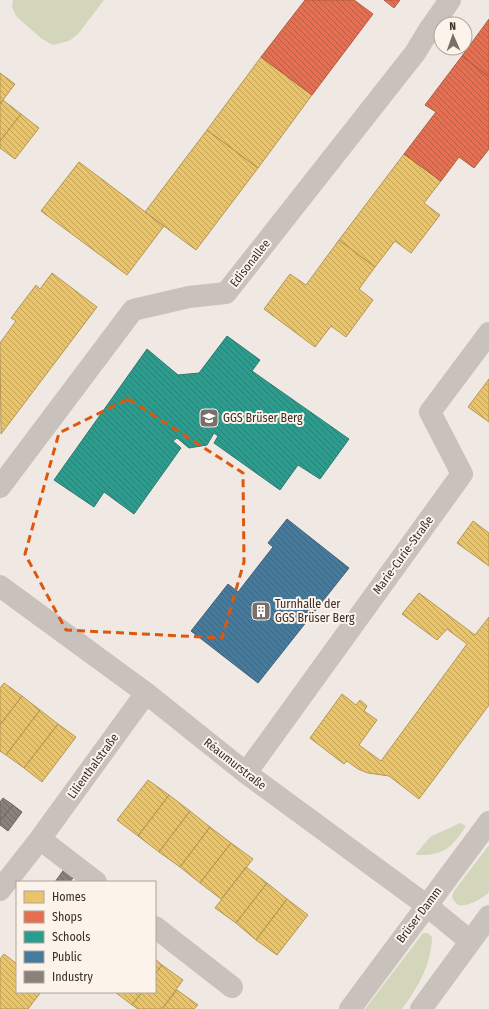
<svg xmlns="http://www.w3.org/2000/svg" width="489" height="1009" viewBox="0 0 489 1009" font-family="'Fira Sans Condensed',sans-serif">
	<defs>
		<pattern id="homes-back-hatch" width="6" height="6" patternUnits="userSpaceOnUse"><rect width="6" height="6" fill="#e9c46a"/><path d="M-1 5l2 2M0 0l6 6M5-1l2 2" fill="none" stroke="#bea057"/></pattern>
		<pattern id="shops-back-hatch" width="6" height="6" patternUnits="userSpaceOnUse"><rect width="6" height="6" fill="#e76f51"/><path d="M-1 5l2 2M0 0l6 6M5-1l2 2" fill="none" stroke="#bc5c43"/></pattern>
		<pattern id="schools-back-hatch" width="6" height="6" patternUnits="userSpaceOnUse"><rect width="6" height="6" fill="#2a9d8f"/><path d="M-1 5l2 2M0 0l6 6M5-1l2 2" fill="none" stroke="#258075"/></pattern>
		<pattern id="public-back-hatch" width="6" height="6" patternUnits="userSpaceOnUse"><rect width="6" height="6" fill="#457b9d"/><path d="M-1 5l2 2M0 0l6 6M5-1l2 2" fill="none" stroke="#3b6580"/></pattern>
		<pattern id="industry-back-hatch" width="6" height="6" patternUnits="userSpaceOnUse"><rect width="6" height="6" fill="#8a817c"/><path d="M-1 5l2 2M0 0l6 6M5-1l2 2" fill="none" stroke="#726a66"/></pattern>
	</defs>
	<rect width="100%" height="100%" fill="#f0e9e3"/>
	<path fill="#d3d6bb" d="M13,0H104L78,34L69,41L53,45L42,39L16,16L12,6Z
		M460,823L466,826C451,849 443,856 415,855L430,837Z
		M489,845V892C484,898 467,907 459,905C458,905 454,901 454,901L452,896L454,891Z
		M423,933H428L432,937C431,965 419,986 402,1009H365Z"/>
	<path fill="url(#homes-back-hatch)" stroke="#b59756" d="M261,57L312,95L258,168L207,130Z
		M0,73L15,84L0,104Z
		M3,100L21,114L0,141V104Z
		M21,114L39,128L15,159L0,148V141Z
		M207,130L258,168L196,250L145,212Z
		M404,154L441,181L424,203L440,215L411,253L395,241L375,267L339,240Z
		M79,162L164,226L127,275L41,211Z
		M339,240L375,267L359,289L373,300L346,337L331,326L315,347L264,309L290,274L306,285Z
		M52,273L97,307L1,434L0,343L16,321L11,318L36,285L40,289Z
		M489,379V422L468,407Z
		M473,521L489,533V566L457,543Z
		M419,593L475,635L489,617V705L419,799L389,776L368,773L358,769L347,761L344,764L310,738L342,694L356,705L360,700L367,706L364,711L377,720L359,745L381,761L467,644L447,629L437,640L402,614Z
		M4,683L22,696L0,725V688Z
		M22,696L40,710L6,755L0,751V725Z
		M40,710L58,724L24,768L6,755Z
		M58,724L76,737L42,782L24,768Z
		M148,780L169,795L138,836L117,820Z
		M169,795L190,811L159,852L138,836Z
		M190,811L210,827L180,867L159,852Z
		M210,827L231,843L200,883L180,867Z
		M231,843L253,859L221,899L200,883Z
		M246,867L267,883L236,923L215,908Z
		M267,883L287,899L256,940L236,923Z
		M287,899L308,915L277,955L256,940Z
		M4,954L17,964V992H41L28,1009H0V959Z
		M155,959L162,965L155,974Z
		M162,965L183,980L162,1009H138L132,1005L142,992H155V974Z
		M177,990L198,1005L194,1009H162Z
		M115,992H142L132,1005Z"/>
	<path fill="url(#shops-back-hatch)" stroke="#b35b45" d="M305,0H354L373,14L312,95L261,57Z
		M384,0H400L394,8Z
		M489,19V77L462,56Z
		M462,56L489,77V149L474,168L459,157L441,181L404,154L436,112L425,105Z"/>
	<path fill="url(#schools-back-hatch)" stroke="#2f7b70" d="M227,336L260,360L252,371L349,439L320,479L298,465L280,490L214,443L218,436L214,433L207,445L189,448L177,438L173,441L181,448L134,514L104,492L94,507L54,480L147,349L178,375L199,373Z"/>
	<path fill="url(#public-back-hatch)" stroke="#42647a" d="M287,519L349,568L258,683L191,631L228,584L238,592L273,547L268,543Z"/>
	<path fill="url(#industry-back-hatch)" stroke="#726863" d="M3,798L13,805L0,821V802Z
		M13,805L22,812L8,831L0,825V821Z
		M65,868L75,875L70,882H55Z"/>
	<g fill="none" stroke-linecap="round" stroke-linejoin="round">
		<path stroke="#c9c1bc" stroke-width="22" d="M0,487L133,310L189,297L226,293L415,53L429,30L450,0
			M0,586L146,693L246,773L426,905L470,941
			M246,773L462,474L430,412L489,333
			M40,839L96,882
			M0,890L40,839L146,693
			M155,927L232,987
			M350,1009L489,822
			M421,1009L489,916"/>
	</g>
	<path fill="none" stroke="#df570d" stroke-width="3" stroke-dasharray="8 5" stroke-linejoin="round" d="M128,399L243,473L244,562L222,638L66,630L25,554L59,433Z"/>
	<defs>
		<g id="school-square" transform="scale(1)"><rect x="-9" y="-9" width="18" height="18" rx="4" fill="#7a6f6a" stroke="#fcf3eb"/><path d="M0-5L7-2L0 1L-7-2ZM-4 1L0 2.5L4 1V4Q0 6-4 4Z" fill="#fff"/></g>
		<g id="building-square" transform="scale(1)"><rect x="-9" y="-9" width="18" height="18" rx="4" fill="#7a6f6a" stroke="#fcf3eb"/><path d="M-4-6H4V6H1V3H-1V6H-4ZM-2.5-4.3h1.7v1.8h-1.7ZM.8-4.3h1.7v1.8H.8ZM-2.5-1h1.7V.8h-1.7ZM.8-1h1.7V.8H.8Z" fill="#fff"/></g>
	</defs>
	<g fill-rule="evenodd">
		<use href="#school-square" x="209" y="418"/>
		<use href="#building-square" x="261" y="611"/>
	</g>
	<g text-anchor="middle" stroke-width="4" stroke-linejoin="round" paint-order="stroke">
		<g font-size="12" fill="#3b2d29" stroke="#fcf3eb">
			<text transform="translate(250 263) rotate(-52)" y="4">Edisonallee</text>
			<text transform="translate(403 555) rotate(-54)" y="4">Marie-Curie-Straße</text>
			<text transform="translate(235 764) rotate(38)" y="4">Réaumurstraße</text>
			<text transform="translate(93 766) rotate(-54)" y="4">Lilienthalstraße</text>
			<text transform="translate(419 915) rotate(-53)" y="4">Brüser Damm</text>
		</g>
		<g font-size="12" fill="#3b2d29" stroke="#fcf3eb" text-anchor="start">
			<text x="223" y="422">GGS Brüser Berg</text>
			<text x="275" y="608">Turnhalle der<tspan x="275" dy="14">GGS Brüser Berg</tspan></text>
		</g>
	</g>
	<rect x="16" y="881" width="140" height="112" fill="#fcf3eb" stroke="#afa49d"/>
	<rect x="24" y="891" width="20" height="12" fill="#e9c46a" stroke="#afa49d"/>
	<text x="52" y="901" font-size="12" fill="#3b2d29">Homes</text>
	<rect x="24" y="911" width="20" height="12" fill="#e76f51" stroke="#afa49d"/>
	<text x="52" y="921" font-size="12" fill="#3b2d29">Shops</text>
	<rect x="24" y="931" width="20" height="12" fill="#2a9d8f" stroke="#afa49d"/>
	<text x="52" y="941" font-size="12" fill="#3b2d29">Schools</text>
	<rect x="24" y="951" width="20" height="12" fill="#457b9d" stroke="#afa49d"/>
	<text x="52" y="961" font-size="12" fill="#3b2d29">Public</text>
	<rect x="24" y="971" width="20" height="12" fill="#8a817c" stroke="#afa49d"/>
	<text x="52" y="981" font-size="12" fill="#3b2d29">Industry</text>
	<g transform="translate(453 36) rotate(358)"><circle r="19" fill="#fcf3eb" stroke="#afa49d"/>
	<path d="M0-3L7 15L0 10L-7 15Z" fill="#7a6f6a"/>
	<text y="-6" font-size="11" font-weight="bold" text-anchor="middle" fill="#3b2d29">N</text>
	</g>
</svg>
